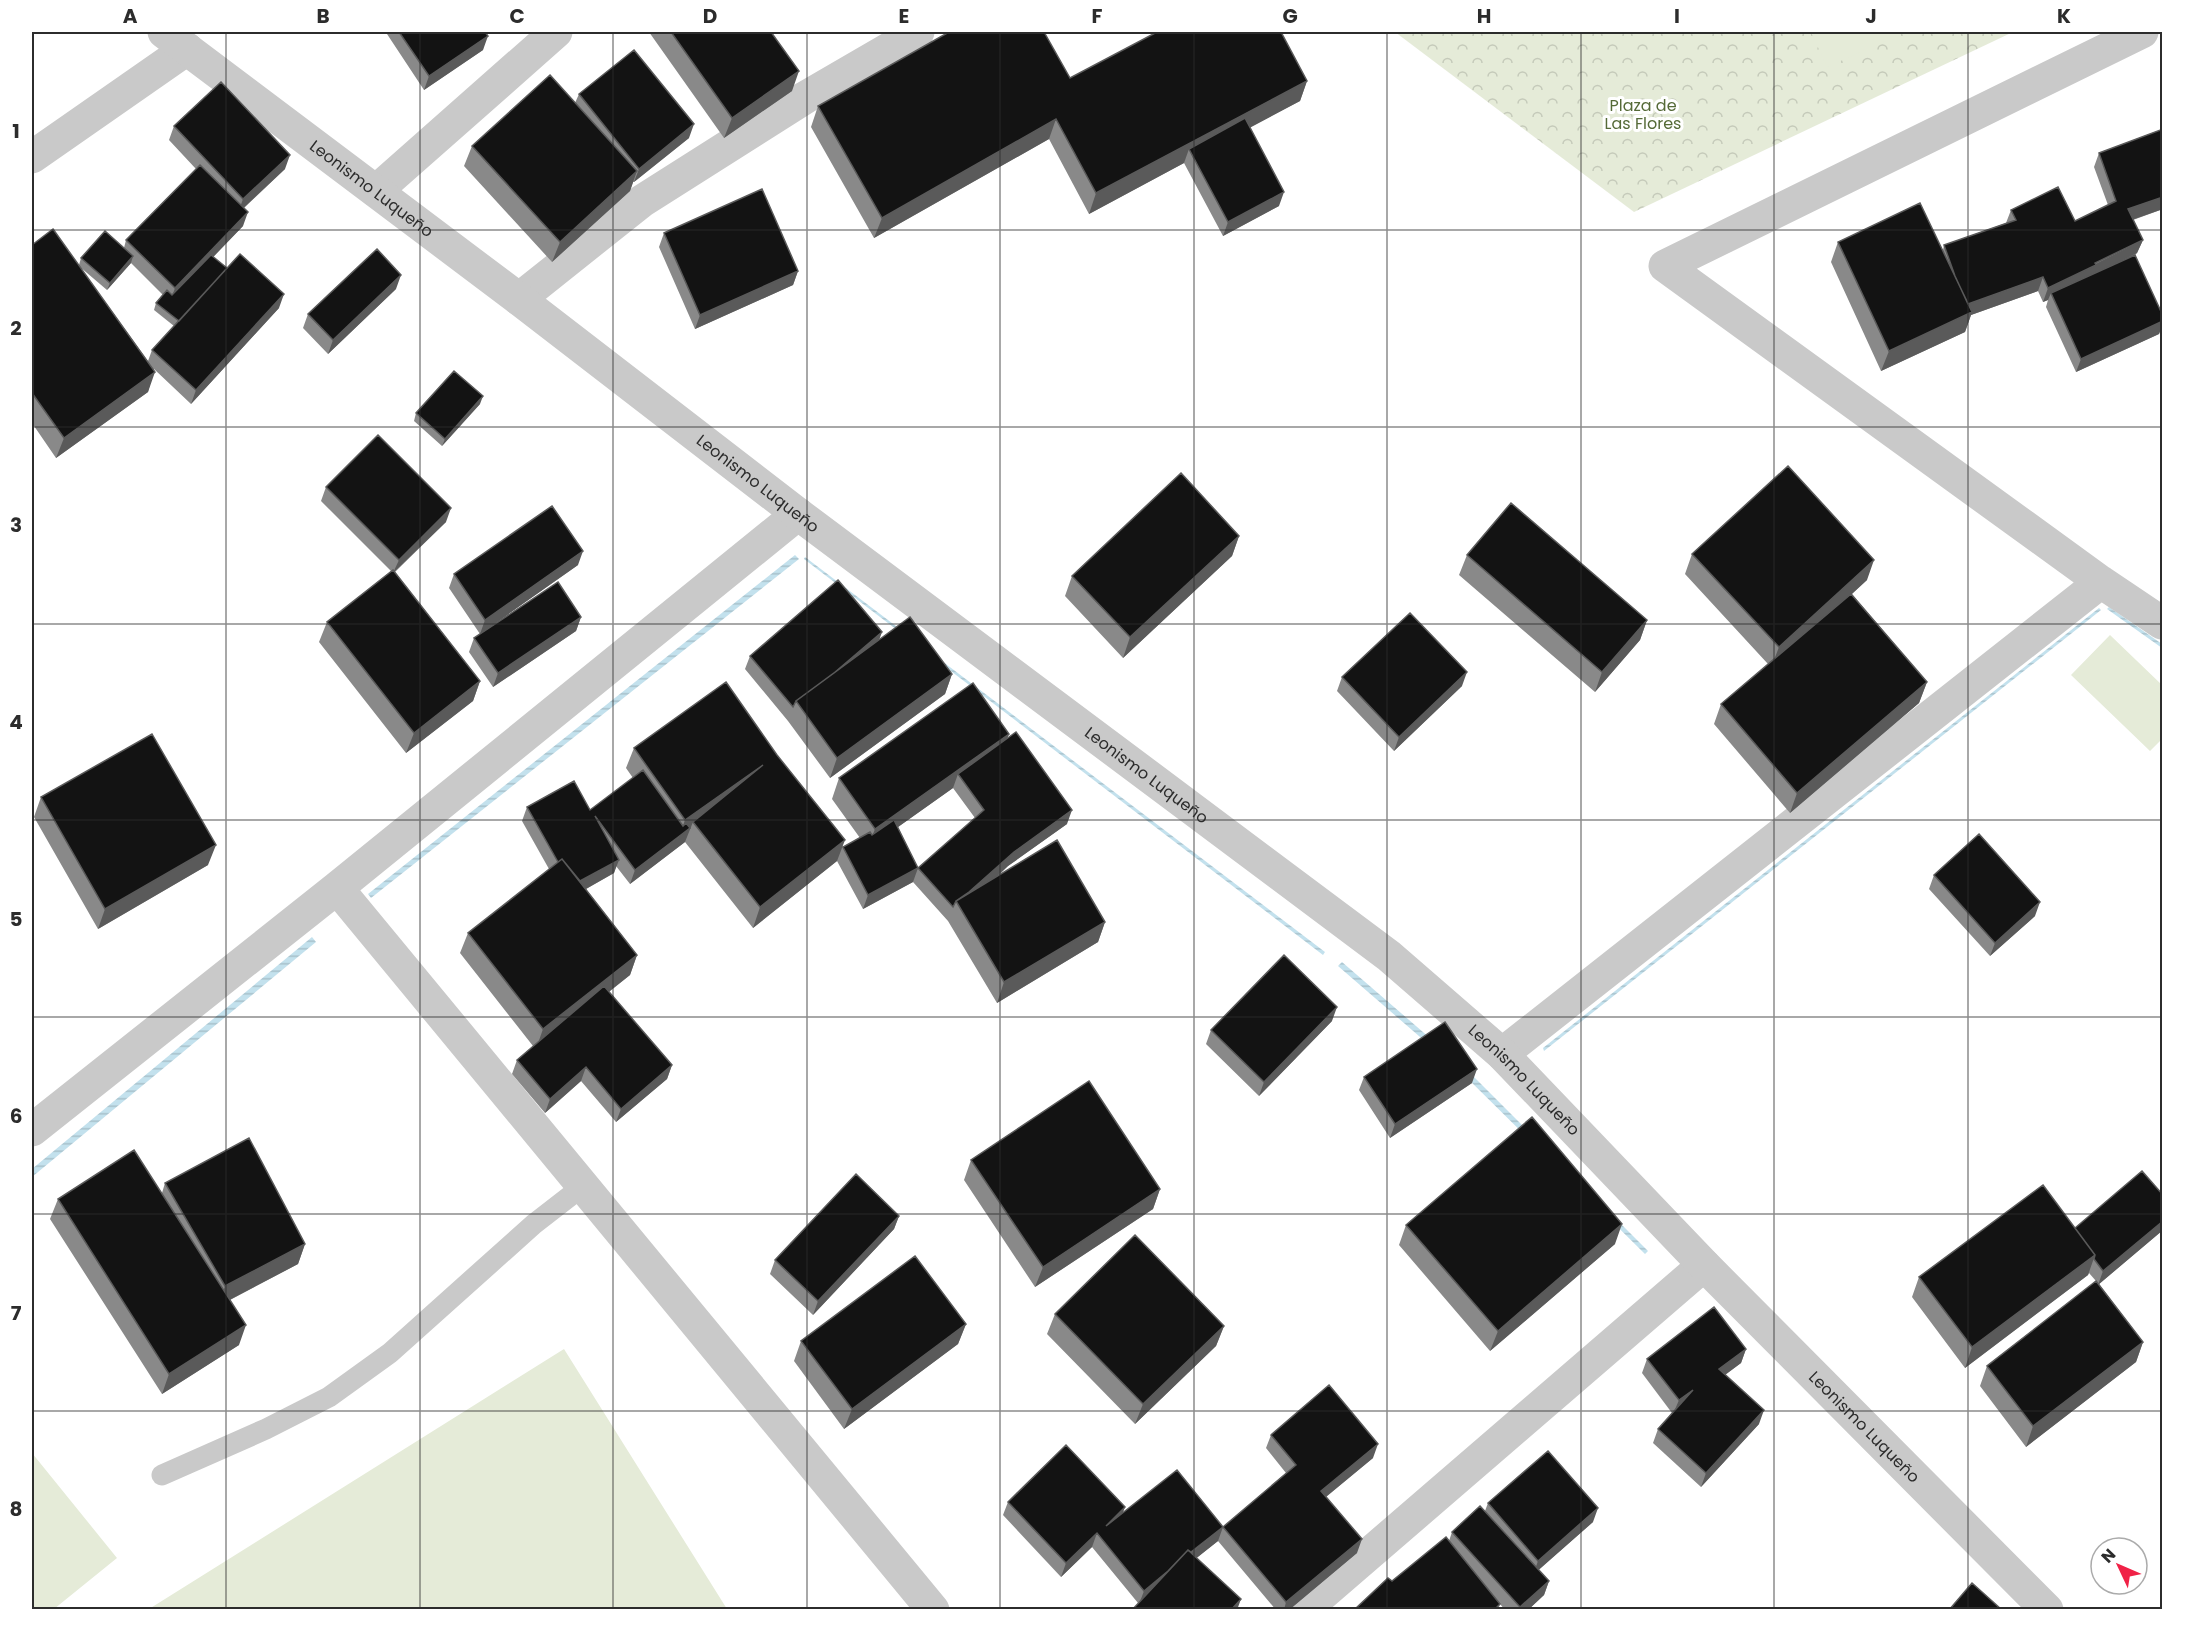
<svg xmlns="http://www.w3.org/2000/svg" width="2194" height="1641" viewBox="0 0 2194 1641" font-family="Poppins,sans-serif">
	<defs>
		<pattern id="park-crowns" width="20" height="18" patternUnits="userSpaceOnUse" patternTransform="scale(1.5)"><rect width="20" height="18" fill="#e5ebd8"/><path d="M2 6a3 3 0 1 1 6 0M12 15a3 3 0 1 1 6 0" fill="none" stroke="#c5caba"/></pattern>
		<pattern id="water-rules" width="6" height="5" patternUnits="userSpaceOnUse" patternTransform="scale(1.5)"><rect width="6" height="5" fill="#c3e1ed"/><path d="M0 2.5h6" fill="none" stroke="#a8c1cb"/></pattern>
	</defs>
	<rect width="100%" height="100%" fill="#fff"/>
	<path fill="url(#park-crowns)" d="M1395,32H2013L1634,212Z"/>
	<path fill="#e5ebd8" d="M1811,32H1906L1827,67Z
		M2110,635L2162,685V739L2150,751L2071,675Z
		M564,1349L727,1609H149Z
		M32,1453L117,1558L54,1609H32Z"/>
	<path fill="url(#water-rules)" d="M795,555L799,559L371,898L368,894Z
		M805,557L1325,952L1323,955L804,559Z
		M2109,607L2162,644V648L2107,609Z
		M2099,608L2101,610L1544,1051L1543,1048Z
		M312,937L316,942L32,1177V1169Z
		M1342,962L1468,1071L1648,1251L1645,1254L1464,1075L1338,966Z"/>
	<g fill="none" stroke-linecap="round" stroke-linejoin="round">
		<path stroke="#c9c9c9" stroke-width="21" d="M162,1475L266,1429L329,1397L390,1353L534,1224L583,1186"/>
		<path stroke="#c9c9c9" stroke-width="33" d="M2142,32L1665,266L2101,582L2162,623
			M32,157L187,49
			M376,191L556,32
			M519,299L642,201L806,97L918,32
			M337,888L933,1610
			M1502,1054L2101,582
			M32,1130L337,888L798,514
			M1304,1610L1704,1265"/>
		<path stroke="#c9c9c9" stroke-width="33" id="s1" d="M164,32L519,299L798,514L1389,956L1502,1054L1704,1265L2047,1610"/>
	</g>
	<path fill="#898989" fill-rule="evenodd" d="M388,32H485L483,50L424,90L387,34Z
		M649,32H771L792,91L724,138Z
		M1070,78L1307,81L1300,101L1250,127L1279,206L1223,236L1184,163L1089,214L1049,139L874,238L811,127L818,106Z
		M579,94L689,138L634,182H633L630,191L552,262L464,166L472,146L575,103Z
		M174,126L285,169L244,208L243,226L213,257L279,308L191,404L154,369L148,392L56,458L32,423V245L79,265L81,258L124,248L126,240L196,169L169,140ZM131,263L163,295L156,303L154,310L174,326L152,350L148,361L80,267L107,290Z
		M2163,129V209L2133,220L2143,240L2137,253L2135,255L2163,316V324L2159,334L2076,372L2046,307L2048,300L2043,302L2038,291L1971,315L1965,332L1881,371L1831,262L1838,242L1943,250L1944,245L2006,223L2011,210L2075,221L2108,205L2094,167L2099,153Z
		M664,233L798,271L793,285L695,329L659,247Z
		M396,289L328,354L303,328L308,314Z
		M480,404L442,446L414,421L416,413Z
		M326,487L446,522L395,572L480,681L473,701L406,753L319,642L327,622L391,571L321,501Z
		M1239,536L1232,556L1123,658L1065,596L1072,576Z
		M1692,554L1867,580L1852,594L1927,682L1919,703L1790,813L1714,724L1721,704L1768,664L1685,574Z
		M1467,555L1647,620L1640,640L1595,692L1459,575Z
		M578,565L480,634L449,588L454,574Z
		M581,617L576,631L493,687L469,652L474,638Z
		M879,640L952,674L945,694L830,778L788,721L745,669L750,656Z
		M1342,677L1462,686L1394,751L1337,691Z
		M1009,734L1007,739L1067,824L1008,866L1000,874L1105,922L1098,942L997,1003L948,921L913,882L863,909L837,861L753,928L685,842L630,884L616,866L614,873L586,889L637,955L630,975L609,992L672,1065L667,1079L616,1122L581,1081L545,1113L512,1074L517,1060L533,1046L460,953L468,933L549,869L522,821L527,807L590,810L633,778L626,768L634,748L777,755L843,847L860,838L832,799L839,778ZM953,788L975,818L918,868L898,827Z
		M41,797L208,865L98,929L34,817Z
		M1934,875L2035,916L1990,956L1929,889Z
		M1332,1021L1259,1096L1206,1044L1211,1030Z
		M1364,1077L1472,1083L1390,1138L1359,1090Z
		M971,1160L1160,1189L1153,1209L1035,1287L964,1180Z
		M165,1183L305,1244L298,1264L230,1300L239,1345L162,1394L50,1219L58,1199L162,1193Z
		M2163,1195V1230L2099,1284L2143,1342L2136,1362L2026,1447L1980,1386L1987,1366L2096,1281L2089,1273L2088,1275L1965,1368L1912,1297L1919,1277L2075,1228Z
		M899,1216L894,1229L813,1315L770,1274L775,1260Z
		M1406,1225L1615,1244L1490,1351L1399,1245Z
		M1055,1314L1224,1326L1216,1346L1135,1424L1047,1334Z
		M966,1324L958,1344L844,1429L794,1361L801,1341Z
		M1746,1349L1741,1363L1725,1375L1759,1424L1701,1487L1653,1443L1658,1429L1672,1413L1642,1373L1647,1359Z
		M1271,1435L1373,1458L1326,1497L1357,1553L1289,1610H1276L1218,1541L1138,1603L1092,1547L1061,1577L1003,1515L1008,1502L1123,1513L1223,1527L1286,1473L1266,1448Z
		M1488,1503L1593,1522L1538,1570L1549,1581L1544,1595L1528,1610H1505L1500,1604L1498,1610H1354L1449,1541L1452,1532L1485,1511Z"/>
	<path fill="#5a5a5a" d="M488,36L483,50L424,90L429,76Z
		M799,71L792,91L724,138L732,118Z
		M1307,81L1300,101L1193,158L1189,149L1184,163L1089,214L1096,193Z
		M1056,119L1049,139L874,238L882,218Z
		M694,124L689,138L634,182L639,169Z
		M290,155L285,169L238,213L243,199Z
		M637,171L630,191L552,262L560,242Z
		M1284,192L1279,206L1223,236L1228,222Z
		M2163,197V209L2123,223L2128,209Z
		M248,212L243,226L170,302L175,288Z
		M2143,240L2137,253L2092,276L2051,293L2048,300L2043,302L2048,288Z
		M133,256L131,263L107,290L110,283Z
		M798,271L793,285L695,329L700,315Z
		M401,275L396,289L328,354L333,340Z
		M2043,277L2038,291L1971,315L1965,332L1881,371L1889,351L1965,305Z
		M284,294L279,308L191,404L196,390Z
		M2163,321V324L2159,334L2076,372L2081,359Z
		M155,372L148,392L56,458L64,438Z
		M483,396L480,404L442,446L445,439Z
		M451,508L446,522L393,573L399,560Z
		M1239,536L1232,556L1123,658L1130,637Z
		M583,551L578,565L480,634L485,620Z
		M1874,560L1867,580L1771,668L1779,647Z
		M581,617L576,631L493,687L498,673Z
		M1647,620L1640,640L1595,692L1602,672Z
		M882,632L877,646L798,703Z
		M1467,672L1462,686L1394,751L1399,737Z
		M952,674L945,694L830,778L837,758Z
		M480,681L473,701L406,753L414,733Z
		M1927,682L1919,703L1790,813L1797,793Z
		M1009,734L1001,754L958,774L953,788L867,849L875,829Z
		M763,765L693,822L685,842L630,884L635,870L679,837L685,820Z
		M1072,810L1067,824L1008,866L961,909L957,903L1014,852Z
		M845,840L837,861L753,928L760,907Z
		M216,845L208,865L98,929L105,909Z
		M619,860L614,873L570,898L575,884Z
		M918,868L913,882L863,909L868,895Z
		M2040,902L2035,916L1990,956L1995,943Z
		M1105,922L1098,942L997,1003L1004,982Z
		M637,955L630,975L536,1049L543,1029Z
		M1337,1007L1332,1021L1259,1096L1264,1082Z
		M672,1065L667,1079L616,1122L621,1109Z
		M586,1067L581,1081L545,1113L550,1099Z
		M1477,1069L1472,1083L1390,1138L1395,1124Z
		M1160,1189L1153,1209L1035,1287L1043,1267Z
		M899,1216L894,1229L813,1315L818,1301Z
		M2163,1221V1230L2098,1285L2103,1271Z
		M1622,1224L1615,1244L1490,1351L1498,1331Z
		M305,1244L298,1264L218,1306L225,1286Z
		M2095,1255L2088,1275L1965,1368L1972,1347Z
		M966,1324L958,1344L844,1429L852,1409Z
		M246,1325L239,1345L162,1394L169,1374Z
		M1224,1326L1216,1346L1135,1424L1143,1404Z
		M2143,1342L2136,1362L2026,1447L2033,1426Z
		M1746,1349L1741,1363L1714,1383L1719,1369Z
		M1693,1390L1673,1414L1679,1400Z
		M1764,1410L1759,1424L1701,1487L1706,1473Z
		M1378,1444L1373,1458L1316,1505L1321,1491Z
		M1125,1507L1120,1521L1106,1526Z
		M1598,1508L1593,1522L1533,1575L1538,1561Z
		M1223,1527L1218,1541L1139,1604L1144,1591Z
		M1097,1533L1092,1547L1061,1577L1066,1563Z
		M1362,1539L1357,1553L1289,1610H1284L1286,1602Z
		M1549,1581L1544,1595L1528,1610H1519L1520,1607Z
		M1241,1599L1237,1610H1231Z"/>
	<path fill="#131313" stroke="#5a5a5a" stroke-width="1.5" d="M399,32H485L488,36L429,76Z
		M671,32H771L799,71L732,118Z
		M949,32H1044L1070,78L1157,32H1281L1307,81L1096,193L1056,119L882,218L818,106Z
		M634,50L694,124L639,169L579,94Z
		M550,75L637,171L560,242L472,146Z
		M221,82L290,155L243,199L174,126Z
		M1245,118L1284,192L1228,222L1189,149Z
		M2163,129V197L2128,209L2143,240L2095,263L2096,265L2048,288L2043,277L1968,304L1955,276L1944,245L2016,220L2011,210L2058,187L2075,221L2116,201L2099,153Z
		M200,165L248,212L175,288L126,240Z
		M762,189L798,271L700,315L664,233Z
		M1920,203L1972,312L1889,351L1838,242Z
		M53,229L155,372L64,438L32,393V245Z
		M105,231L133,256L110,283L81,258Z
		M377,249L401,275L333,340L308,314Z
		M240,254L284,294L196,390L152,350Z
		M211,255L227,268L179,321L156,303L167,290L172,295Z
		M2135,255L2163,316V321L2081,359L2051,293Z
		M454,371L483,396L445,439L416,413Z
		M378,435L451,508L399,560L326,487Z
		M1788,466L1874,560L1779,647L1692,554Z
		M1181,473L1239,536L1130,637L1072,576Z
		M1511,503L1647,620L1602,672L1467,555Z
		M552,506L583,551L485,620L454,574Z
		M393,570L480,681L414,733L327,622Z
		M838,580L882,632L834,673L796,701L793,707L750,656Z
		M558,582L581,617L498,673L474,638Z
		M1851,594L1927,682L1797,793L1721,704Z
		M1410,613L1467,672L1399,737L1342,677Z
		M910,617L952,674L837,758L796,701Z
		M726,682L777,755L845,840L760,907L693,822L763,765L685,820L634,748Z
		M973,683L1009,734L875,829L839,778Z
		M1016,732L1072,810L1014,852L969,892L956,901L953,907L918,868L868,895L843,847L870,832L872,835L894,820L918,868L984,810L958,774Z
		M152,734L216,845L105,909L41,797Z
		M643,770L683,826L686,823L690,828L635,870L595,816L619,860L580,881L562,859L558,862L527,807L574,781L590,810Z
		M1979,834L2040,902L1995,943L1934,875Z
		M1057,840L1105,922L1004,982L956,901Z
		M562,859L637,955L543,1029L468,933Z
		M1284,955L1337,1007L1264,1082L1211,1030Z
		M604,986L672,1065L621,1109L586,1067L550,1099L517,1060Z
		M1445,1022L1477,1069L1395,1124L1364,1077Z
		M1089,1081L1160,1189L1043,1267L971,1160Z
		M1532,1117L1622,1224L1498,1331L1406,1225Z
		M249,1138L305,1244L225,1286L165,1183Z
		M134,1150L246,1325L169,1374L58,1199Z
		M2142,1171L2163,1195V1221L2103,1271L2094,1259L2095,1255L2075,1228Z
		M856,1174L899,1216L818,1301L775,1260Z
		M2043,1185L2095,1255L1972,1347L1919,1277Z
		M1135,1235L1224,1326L1143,1404L1055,1314Z
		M915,1256L966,1324L852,1409L801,1341Z
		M2096,1281L2143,1342L2033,1426L1987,1366Z
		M1714,1307L1746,1349L1719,1369L1764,1410L1706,1473L1658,1429L1693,1390L1679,1400L1647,1359Z
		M1329,1385L1378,1444L1321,1491L1362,1539L1286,1602L1223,1527L1191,1552L1188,1550L1168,1571L1144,1591L1097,1533L1066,1563L1008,1502L1066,1445L1125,1507L1106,1526L1177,1470L1223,1527L1296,1465L1271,1435Z
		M1548,1451L1598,1508L1538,1561L1488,1503Z
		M1480,1506L1549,1581L1520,1607L1452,1532Z
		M1446,1537L1500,1604L1494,1610H1354L1388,1578L1392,1581Z
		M1188,1550L1241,1599L1231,1610H1132Z
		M1972,1583L2002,1610H1949Z"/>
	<path fill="none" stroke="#2c2c2c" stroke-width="1.5" stroke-opacity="0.55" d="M226,32V1610M420,32V1610M613,32V1610M807,32V1610M1000,32V1610M1194,32V1610M1387,32V1610M1581,32V1610M1774,32V1610M1968,32V1610M32,230H2162M32,427H2162M32,624H2162M32,820H2162M32,1017H2162M32,1214H2162M32,1411H2162"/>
	<g text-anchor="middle" stroke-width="6" stroke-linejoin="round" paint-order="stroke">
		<g font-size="16" fill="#556a37" stroke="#fff">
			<text x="1643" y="111">Plaza de<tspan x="1643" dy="18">Las Flores</tspan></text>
		</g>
		<g font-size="16" fill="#2c2c2c" stroke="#fff">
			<text dy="6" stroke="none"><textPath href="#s1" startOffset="260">Leonismo Luqueño</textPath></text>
			<text dy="6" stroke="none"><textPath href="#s1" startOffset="746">Leonismo Luqueño</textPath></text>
			<text dy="6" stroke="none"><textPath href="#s1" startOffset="1232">Leonismo Luqueño</textPath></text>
			<text dy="6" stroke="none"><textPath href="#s1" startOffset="1718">Leonismo Luqueño</textPath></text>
			<text dy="6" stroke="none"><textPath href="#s1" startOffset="2204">Leonismo Luqueño</textPath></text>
		</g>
	</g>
	<rect width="2194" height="1641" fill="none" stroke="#ffffff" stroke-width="66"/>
	<g transform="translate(2119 1566) rotate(314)"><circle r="28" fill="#ffffff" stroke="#ababab" stroke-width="1.5"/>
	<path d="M0-4.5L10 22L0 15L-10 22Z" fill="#f02247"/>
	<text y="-9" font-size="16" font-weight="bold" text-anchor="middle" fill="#2c2c2c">N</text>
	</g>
	<rect x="33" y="33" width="2128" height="1575" fill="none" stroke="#2c2c2c" stroke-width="2"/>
	<g font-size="20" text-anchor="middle" font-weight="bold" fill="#2c2c2c">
		<text x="130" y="23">A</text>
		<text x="323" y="23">B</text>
		<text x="517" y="23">C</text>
		<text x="710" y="23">D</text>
		<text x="904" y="23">E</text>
		<text x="1097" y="23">F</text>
		<text x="1290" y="23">G</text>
		<text x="1484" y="23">H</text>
		<text x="1677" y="23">I</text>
		<text x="1871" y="23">J</text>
		<text x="2064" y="23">K</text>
		<text x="16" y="138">1</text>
		<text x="16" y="335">2</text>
		<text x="16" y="532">3</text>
		<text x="16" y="729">4</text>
		<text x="16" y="926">5</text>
		<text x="16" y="1123">6</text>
		<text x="16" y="1320">7</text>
		<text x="16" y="1516">8</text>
	</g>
</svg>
